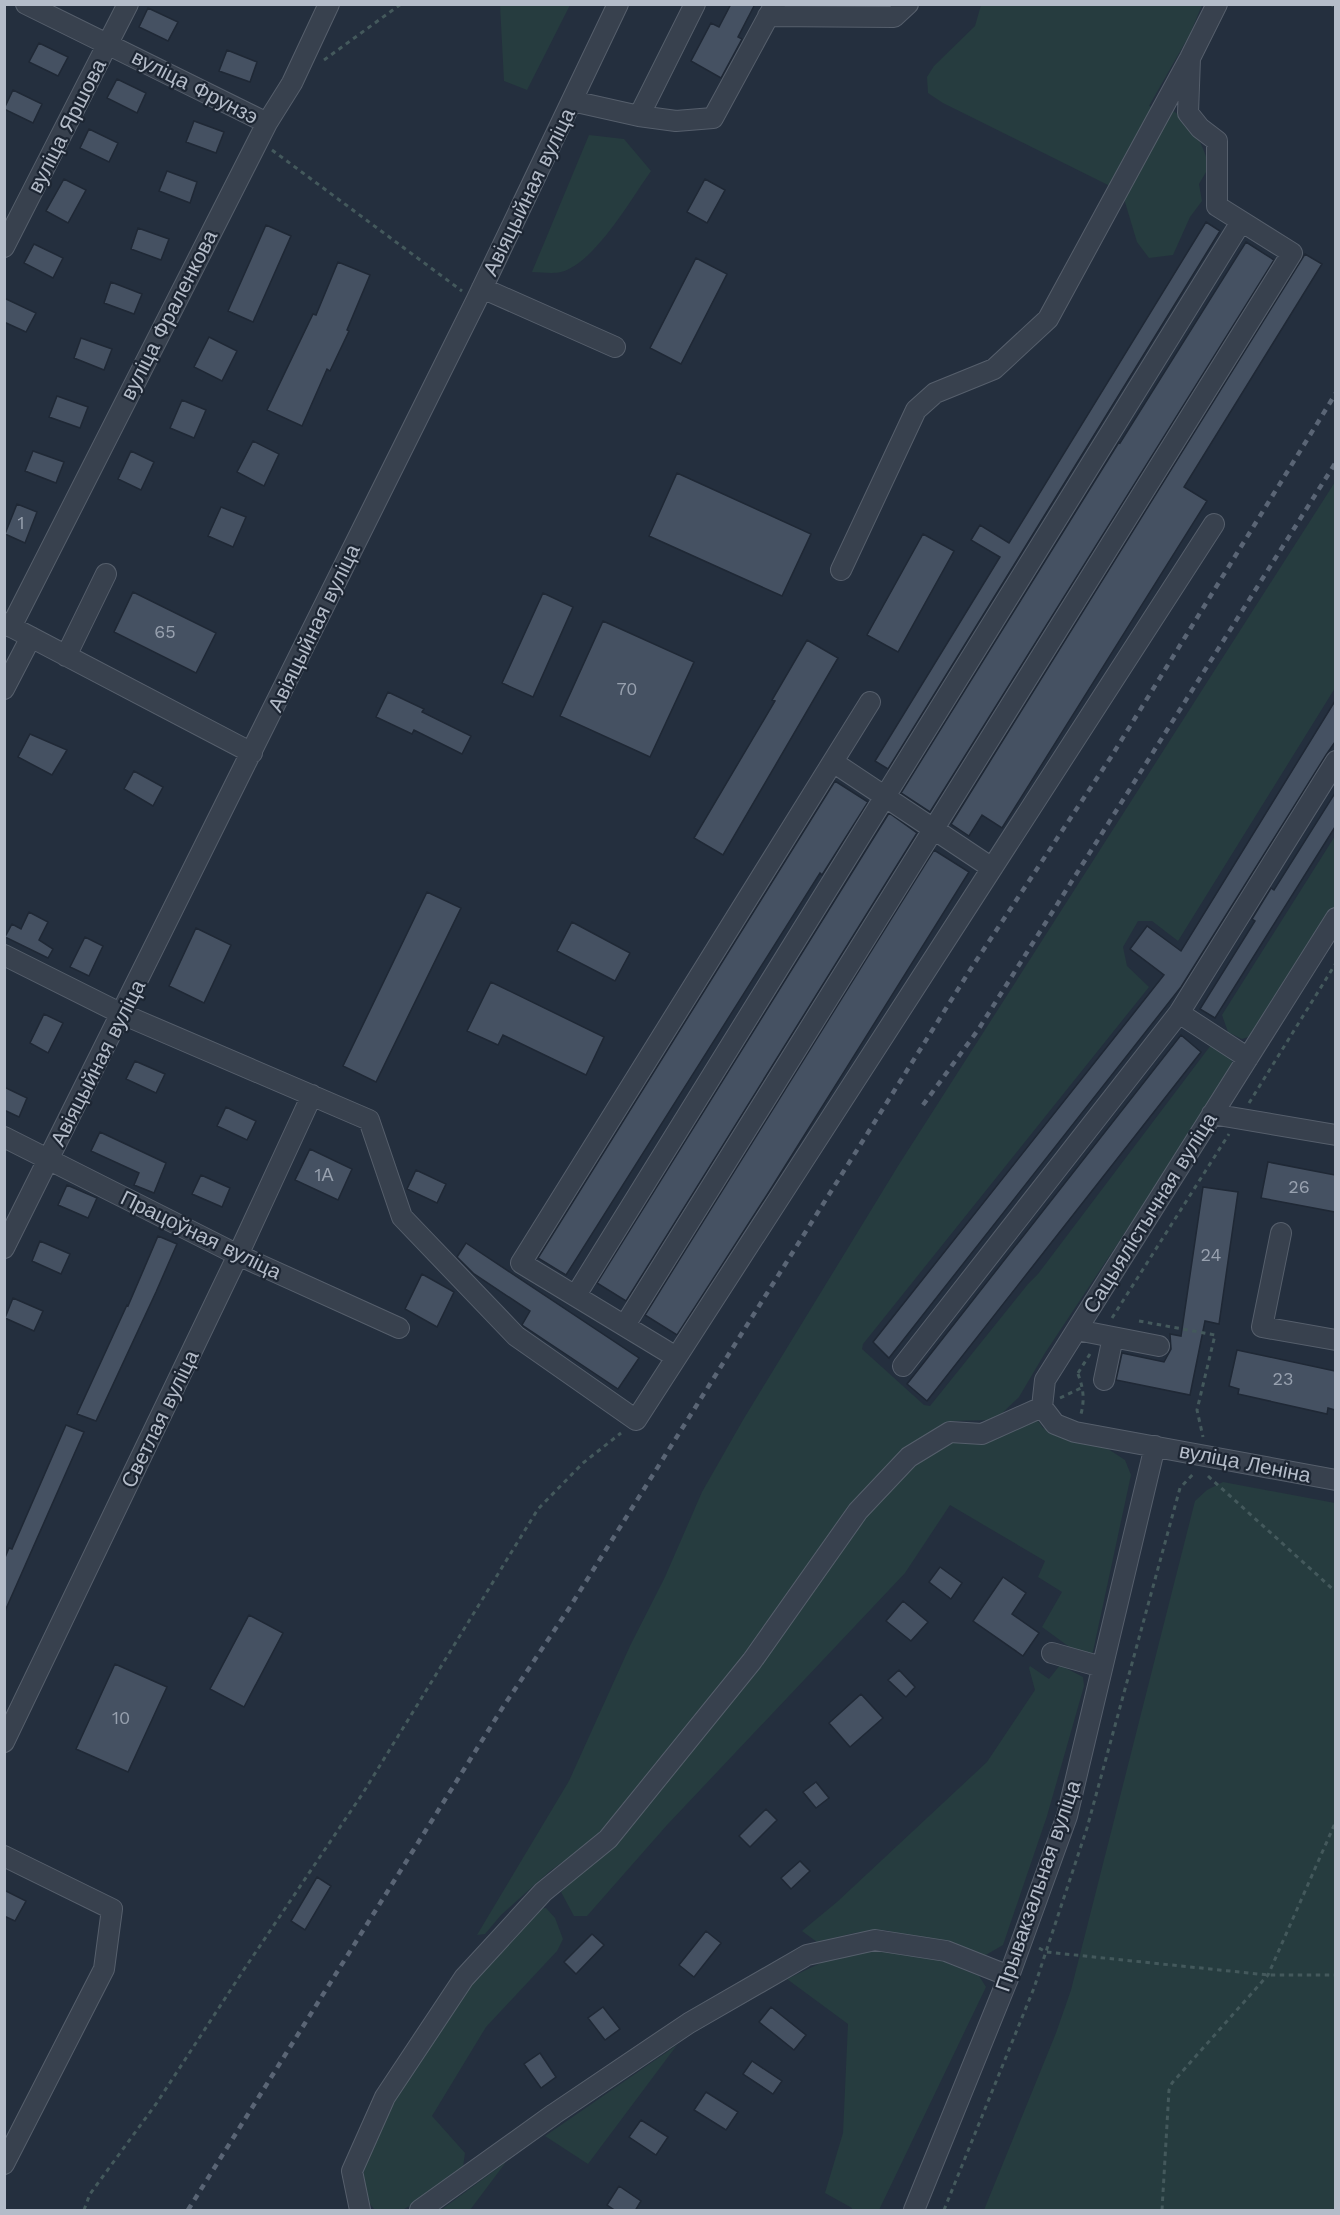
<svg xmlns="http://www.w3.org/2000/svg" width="1340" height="2215" viewBox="0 0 1340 2215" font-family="'Work Sans',sans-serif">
	<rect width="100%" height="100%" fill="#242f3e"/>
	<path fill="#263c3f" d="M500,5H570L527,90L504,81Z
		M981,5H1202L1190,34L1149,106C1156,108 1167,108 1173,111C1191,120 1205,148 1209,167L1199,184L1202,201L1190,217L1173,255L1149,258L1137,242L1122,192L943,103L928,93L927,77L934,66L975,26Z
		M589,135L624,139L651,171C631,199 595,263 561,272C553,274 541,272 532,272Z
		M1335,482V688L1178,941L1152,921H1138L1123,947L1127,966L1149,987L863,1344L862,1349L924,1405L930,1406L1028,1284L1038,1274L1211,1045L1228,1051L1234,1066L1231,1073L1045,1353L1019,1397L995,1420L952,1421L891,1464L738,1665L598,1837L550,1871L501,1915L485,1934L477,1935L569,1781L630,1646L665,1577L702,1492L743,1420L898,1166Z
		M1335,836V906L1254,1035L1242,1039L1228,1032L1222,1015Z
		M1036,1418L1043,1428L1068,1438L1102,1445L1125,1460L1131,1475L1092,1656L1079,1654L1042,1627L1062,1592L1038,1577L1045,1561L950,1505L905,1573L667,1825L587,1916H574L561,1892L586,1866L869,1510L910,1469L944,1444L987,1438Z
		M1223,1482L1335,1503V2210H984L1056,2033L1071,1990L1195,1501L1207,1490Z
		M1060,1665L1083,1677L1084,1686L1047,1816L1003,1945L984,1956L885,1930L854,1933L817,1942L802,1931L837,1902L987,1762L1035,1690L1029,1668L1030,1666L1049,1679Z
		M546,1908L555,1918L563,1939L557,1951L486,2027L432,2116L465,2153L463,2167L447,2187L402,2210H375L362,2194L364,2169L385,2109L465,1983L532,1909Z
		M881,1948L940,1960L979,1976L986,1987L879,2210H852V2208L825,2193L843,2133L848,2024L787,1979L829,1959Z
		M677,2045L588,2164L545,2136Z
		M506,2162L470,2210H441Z"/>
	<path fill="#455162" stroke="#1f2835" stroke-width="1.5" d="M731,4H755L738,37L742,39L721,78L691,61L711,23L719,27Z
		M148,8L178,22L168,41L139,27Z
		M39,43L68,57L58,76L29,62Z
		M227,50L257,62L250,82L219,71Z
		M117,79L146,93L137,113L107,98Z
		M13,90L42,104L33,123L4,109Z
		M194,121L224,132L216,153L186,142Z
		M89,129L118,143L109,162L80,148Z
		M167,171L197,182L190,203L159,191Z
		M64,179L86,190L68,223L46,211Z
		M705,179L725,190L707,223L687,212Z
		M1206,222L1220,231L888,769L875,761L1000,557L971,540L980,525L1009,543Z
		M266,225L291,236L253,322L228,311Z
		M138,228L169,239L161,260L131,249Z
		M1246,242L1274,260L930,812L901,793L1119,442L1120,443Z
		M34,244L63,258L53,278L24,263Z
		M1305,254L1322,264L1184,487L1207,501L1002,828L982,815L969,836L951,824Z
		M696,258L727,274L681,364L650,348Z
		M338,262L370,275L347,330L349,331L330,371L327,369L302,426L267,410L313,314L316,315Z
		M111,282L142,294L134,314L104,303Z
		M4,298L36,313L26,332L4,322Z
		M209,337L237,351L222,381L194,367Z
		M81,338L112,349L104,370L74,358Z
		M57,396L88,407L80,428L49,417Z
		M182,400L206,410L194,438L170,428Z
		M253,441L279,454L264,486L237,472Z
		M33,451L64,462L56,483L25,471Z
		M131,451L154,462L141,490L118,479Z
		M677,473L811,534L782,596L649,536Z
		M17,504L37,512L25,543L5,534Z
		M221,507L246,517L233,547L208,536Z
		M923,534L954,551L898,652L867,635Z
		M133,592L216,633L196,673L114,632Z
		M543,593L573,607L533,697L502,683Z
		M603,621L694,662L650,757L560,716Z
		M807,640L838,658L723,855L694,838L775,701L772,700Z
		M388,692L424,709L422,712L471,736L462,754L414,730L412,734L376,717Z
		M1335,701V742L1326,755L1181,987L889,1358L873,1342L1164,975L1130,949L1147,926L1181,951Z
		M30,734L67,750L52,775L18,757Z
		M134,771L163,787L153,806L124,789Z
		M835,781L868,802L822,875L820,873L566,1275L538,1258Z
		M1335,793V827L1215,1018L1200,1009L1255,921L1252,919L1271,888L1274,890Z
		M889,813L917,833L626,1301L597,1283Z
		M934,850L969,872L772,1187L677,1335L645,1315Z
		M427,892L461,908L376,1082L343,1066Z
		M29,912L48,922L39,940L53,949L48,958L5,937L12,924L21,929Z
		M572,922L630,953L615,981L557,951Z
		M196,928L231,945L204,1003L169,986Z
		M85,937L103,946L89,976L70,967Z
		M491,982L604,1037L586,1075L503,1035L498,1045L467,1031Z
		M44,1014L63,1023L48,1053L30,1043Z
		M1181,1035L1201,1052L927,1401L907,1384Z
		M135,1061L165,1074L156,1093L126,1079Z
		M4,1087L27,1098L19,1117L4,1110Z
		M226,1107L256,1121L247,1140L217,1126Z
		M100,1132L166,1163L154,1193L134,1185L139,1173L91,1151Z
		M310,1149L352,1169L338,1200L295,1180Z
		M1268,1162L1335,1175V1212L1261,1198Z
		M416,1170L446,1184L437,1203L407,1189Z
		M201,1175L230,1188L222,1207L192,1194Z
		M67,1185L97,1198L88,1218L58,1205Z
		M1203,1187L1238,1192L1219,1324L1205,1321L1190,1395L1116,1380L1122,1353L1164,1362L1171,1349L1170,1334L1181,1336Z
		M158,1236L177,1244L156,1292L96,1421L77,1414L127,1305L128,1306Z
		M40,1241L70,1254L61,1274L32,1261Z
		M466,1243L639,1358L618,1389L522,1325L530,1311L474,1274L457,1257Z
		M422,1274L454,1292L437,1327L405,1309Z
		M13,1298L43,1311L34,1331L5,1318Z
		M1237,1350L1335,1371V1410L1328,1408L1327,1414L1238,1394L1239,1389L1229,1386Z
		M66,1425L84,1432L5,1611L4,1560L9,1548L12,1549Z
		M940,1567L962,1583L951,1599L929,1582Z
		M1003,1577L1026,1593L1012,1614L1039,1633L1023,1656L973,1621Z
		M903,1601L928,1622L911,1641L886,1621Z
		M249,1615L283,1633L244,1707L210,1689Z
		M115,1664L167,1687L128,1772L76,1749Z
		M899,1670L915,1687L906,1697L888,1680Z
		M861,1694L883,1718L850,1747L829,1723Z
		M816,1782L829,1798L816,1808L803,1792Z
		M766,1809L777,1820L750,1847L739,1836Z
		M800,1861L810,1871L791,1889L781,1878Z
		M317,1877L331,1886L305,1930L291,1921Z
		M4,1890L26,1901L15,1921L4,1916Z
		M706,1931L721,1943L694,1977L679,1965Z
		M592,1934L604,1945L576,1974L564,1962Z
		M603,2007L620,2029L605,2040L588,2018Z
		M771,2007L806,2035L794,2050L759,2022Z
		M540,2053L556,2077L541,2088L524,2064Z
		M752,2061L782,2081L773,2094L743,2074Z
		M706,2092L738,2112L726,2130L694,2110Z
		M641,2120L668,2137L656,2155L629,2137Z
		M619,2186L641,2201L635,2211H616L607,2205Z"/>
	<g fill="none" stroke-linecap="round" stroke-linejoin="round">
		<g stroke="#565f6c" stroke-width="22">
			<path id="minor" d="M26,4L267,123
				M768,16L894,17L908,4
				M572,101L639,116L695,4
				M639,116L676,121L713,118L775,4
				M4,247L128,4
				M482,288L615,347
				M841,570L916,410L935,393L994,369L1048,319L1190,58L1217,4
				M4,623L252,753
				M11,627L267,123L292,83L329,4
				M66,656L106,574
				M4,689L31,637
				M833,762L992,868
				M1336,918L1045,1380L1042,1407L1055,1424L1075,1432L1336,1480
				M4,955L122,1014L369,1120L402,1217L516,1336L636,1420L1214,524
				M1179,1013L1248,1058
				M1212,1114L1336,1135
				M4,1137L238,1255L399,1328
				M1281,1233L1262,1327L1336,1340
				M4,1248L476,301L618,4
				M576,1295L1241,222
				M625,1325L1292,253L1217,206V141L1200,128L1188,113L1190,58
				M1077,1330L1159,1346
				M676,1357L521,1263L870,702
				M903,1366L1179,1013L1336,761
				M1104,1380L1113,1337
				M1052,1653L1102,1667
				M4,1742L238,1255L312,1095
				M4,1856L112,1909L104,1969L4,2164
				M360,2210L352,2171L385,2097L464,1978L543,1892L608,1839L752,1661L858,1511L909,1457L950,1432L982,1434L1042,1407
				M420,2210L554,2114L689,2023L807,1955L875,1940L946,1951L1009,1976
				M914,2210L1009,1976L1067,1816L1155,1446"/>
		</g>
		<path stroke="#44595c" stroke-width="3" stroke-dasharray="4.5 4.5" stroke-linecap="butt" d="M1329,4L1336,6
			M324,60L401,4
			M272,150L462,291
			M1249,1103L1336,963
			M1112,1318L1229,1134
			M1139,1321L1215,1335L1197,1410L1203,1437
			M1078,1373L1090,1354
			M1078,1374C1083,1387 1085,1399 1081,1414
			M1060,1398L1083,1387
			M1208,1476L1336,1592
			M1039,1948L1046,1952L1268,1975H1336
			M84,2210L90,2194L156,2104L243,1971L363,1793L538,1509L583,1463L621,1433
			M944,2210L1034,1988L1087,1828L1180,1488L1194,1473
			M1162,2210L1169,2090L1172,2083L1268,1975L1336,1821"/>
		<use href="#minor" stroke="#38414e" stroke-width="20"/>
		<path stroke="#5a6575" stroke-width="4.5" stroke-dasharray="6 6" stroke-linecap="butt" d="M923,1105L978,1030L1336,462
			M188,2210L503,1707L568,1610L972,967L1111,757L1336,393"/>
	</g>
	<g text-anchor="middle" stroke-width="4.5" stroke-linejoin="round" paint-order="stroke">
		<g font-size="18" fill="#98a1af">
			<text x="21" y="529">1</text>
			<text x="165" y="638">65</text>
			<text x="627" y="695">70</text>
			<text x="324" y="1181">1А</text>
			<text x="1299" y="1193">26</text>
			<text x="1211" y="1261">24</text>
			<text x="1283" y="1385">23</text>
			<text x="121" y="1724">10</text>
		</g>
		<g font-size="21" fill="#b4bcc9" stroke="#1d2633">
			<text transform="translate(195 87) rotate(27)" y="7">вуліца Фрунзэ</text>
			<text transform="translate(67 126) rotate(-63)" y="7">вуліца Яршова</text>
			<text transform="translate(529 192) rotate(-64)" y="7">Авіяцыйная вуліца</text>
			<text transform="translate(169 315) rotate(-63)" y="7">вуліца Фраленкова</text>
			<text transform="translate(314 628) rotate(-64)" y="7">Авіяцыйная вуліца</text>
			<text transform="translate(98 1063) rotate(-63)" y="7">Авіяцыйная вуліца</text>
			<text transform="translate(1150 1213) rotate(-58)" y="7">Сацыялістычная вуліца</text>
			<text transform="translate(201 1235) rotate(26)" y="7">Працоўная вуліца</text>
			<text transform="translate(160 1419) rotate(-64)" y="7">Светлая вуліца</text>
			<text transform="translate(1245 1463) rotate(11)" y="7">вуліца Леніна</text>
			<text transform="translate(1038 1886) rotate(-71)" y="7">Прывакзальная вуліца</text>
		</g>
	</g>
	<rect width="1340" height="2215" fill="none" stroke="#b4bcc9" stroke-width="12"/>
</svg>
